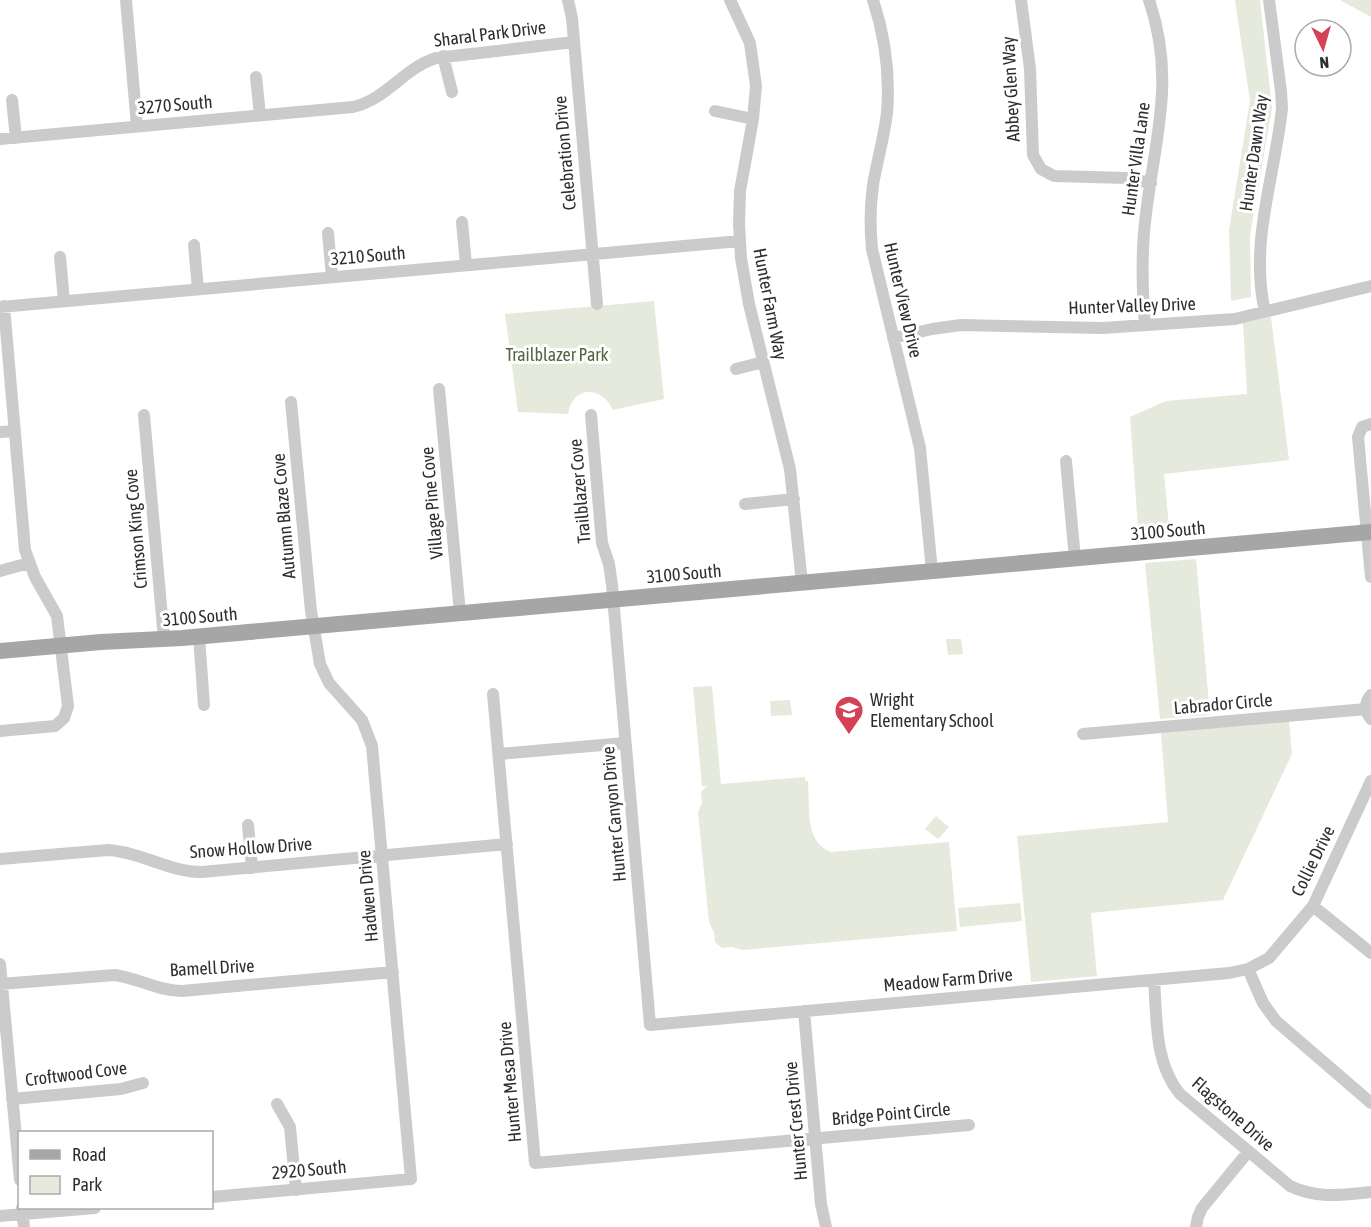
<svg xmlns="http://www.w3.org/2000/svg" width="1371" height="1227" viewBox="0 0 1371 1227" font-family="'Asap Condensed',sans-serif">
	<rect width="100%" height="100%" fill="#fff"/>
	<path fill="#e5eadd" d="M1235,0H1260L1272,108L1250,235L1251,297L1231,301L1229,230L1250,101Z
		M1340,0H1371V17Z
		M654,301L664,399L613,410C602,386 573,385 568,414L518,412L505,314Z
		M1271,317L1289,460L1164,474L1170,538L1139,541L1130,417L1166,401L1247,394L1243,323Z
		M1196,559L1210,715L1160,719L1145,563Z
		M946,639H961L963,654L948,655Z
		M712,686L721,784L805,777V781H808C810,804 804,843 831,852L949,842L957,931L743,950L732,947L722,948L715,942L714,932L709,922L698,812L702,803L701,792L707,786H702L693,687Z
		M790,700L792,715L771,716L770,701Z
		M1289,721L1292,754L1223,900L1091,913L1097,976L1031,982L1017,836L1168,822L1161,733Z
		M936,816L949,827L938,839L925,829Z
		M1020,903L1022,921L960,927L958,908Z"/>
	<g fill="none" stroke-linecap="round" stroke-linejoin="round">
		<path stroke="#cbcbcb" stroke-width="12" d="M126,0L137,126
			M568,0L572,18L597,304
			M730,0L750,43L756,86L753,119L740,191L739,224L741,258L749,304L790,469L802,583
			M873,0C885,36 890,75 887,113C884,138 877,161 873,185C870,206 870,228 872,249L920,448L932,571
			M1021,0L1030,69L1033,155L1041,169L1054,176L1126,178L1151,183
			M443,56L452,92
			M256,77L260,115
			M12,100L16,138
			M715,111L753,119
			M0,139L353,107C387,99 404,68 436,58L574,42
			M462,222L466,265
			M328,233L332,277
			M194,245L198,289
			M60,257L64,301
			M0,307L740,241
			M1265,312C1249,242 1275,177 1282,108L1281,91L1269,0
			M1145,325C1142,288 1141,251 1146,214C1155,137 1176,79 1149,0
			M893,338L932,329L961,325L1103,328L1235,319L1371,286
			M736,369L763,362
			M439,389L460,613
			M144,415L164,639
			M591,415L602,543L609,564L612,585L650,1025L1229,973L1248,969L1269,958L1313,906L1371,781
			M1371,424L1362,427L1358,437L1371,577
			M0,432L15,431
			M1066,461L1075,559
			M745,504L794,499
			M0,571L29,563
			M199,637L204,705
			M493,694L535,1163L969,1125
			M1371,695C1364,703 1365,712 1371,719
			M0,731L55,726L64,718L68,706L57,616L35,577L25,550L4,306
			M1083,734L1366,709
			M499,754L625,743
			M248,825L252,868
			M0,859L108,850C141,852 169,872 202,872L507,844
			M1313,906L1371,953
			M0,964L20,1180
			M1248,969L1263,1003L1276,1021L1371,1103
			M1154,980C1157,1018 1154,1063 1180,1094L1290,1186C1317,1199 1342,1195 1371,1192
			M0,984L115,975C138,978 158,991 182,991L393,972
			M804,1011L821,1204L826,1227
			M12,1099L121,1089L143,1083
			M277,1104L290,1127L296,1190
			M212,1197L411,1179L372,746L362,720L329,683L320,664L311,611L291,402
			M22,1208L24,1227
			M0,1216L95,1208
			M1196,1227L1198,1217L1202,1208L1248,1152"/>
		<path stroke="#a6a6a6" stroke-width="16" d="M0,651L101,642L182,638L1371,532"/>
	</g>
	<defs>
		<g id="school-pin" transform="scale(1.5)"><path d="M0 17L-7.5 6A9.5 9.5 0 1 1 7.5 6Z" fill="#d44258" stroke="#fff"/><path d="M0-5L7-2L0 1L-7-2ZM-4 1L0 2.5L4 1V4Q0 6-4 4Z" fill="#fff"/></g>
	</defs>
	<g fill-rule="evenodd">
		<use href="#school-pin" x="849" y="710"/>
	</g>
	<g text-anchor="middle" stroke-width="6" stroke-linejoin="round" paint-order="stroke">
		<g font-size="18" fill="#2e2e2e" stroke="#fff">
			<text transform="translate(490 34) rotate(-7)" y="6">Sharal Park Drive</text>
			<text transform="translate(1011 89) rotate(-93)" y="6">Abbey Glen Way</text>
			<text transform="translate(175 105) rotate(-5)" y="6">3270 South</text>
			<text transform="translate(565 153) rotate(-95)" y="6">Celebration Drive</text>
			<text transform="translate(1254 153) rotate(-82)" y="6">Hunter Dawn Way</text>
			<text transform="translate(1136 159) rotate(-82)" y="6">Hunter Villa Lane</text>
			<text transform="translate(368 256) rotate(-5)" y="6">3210 South</text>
			<text transform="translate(903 300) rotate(77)" y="6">Hunter View Drive</text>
			<text transform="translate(770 304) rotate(79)" y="6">Hunter Farm Way</text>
			<text transform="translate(1132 306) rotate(-2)" y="6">Hunter Valley Drive</text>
			<text transform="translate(580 491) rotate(-95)" y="6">Trailblazer Cove</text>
			<text transform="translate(432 503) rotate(-95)" y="6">Village Pine Cove</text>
			<text transform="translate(284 516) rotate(-95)" y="6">Autumn Blaze Cove</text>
			<text transform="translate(136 529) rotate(-95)" y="6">Crimson King Cove</text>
			<text transform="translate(1168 531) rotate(-5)" y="6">3100 South</text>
			<text transform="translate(684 574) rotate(-5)" y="6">3100 South</text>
			<text transform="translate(200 617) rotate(-5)" y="6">3100 South</text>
			<text transform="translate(1223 704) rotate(-5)" y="6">Labrador Circle</text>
			<text transform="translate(614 814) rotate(-95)" y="6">Hunter Canyon Drive</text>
			<text transform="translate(251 848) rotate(-4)" y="6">Snow Hollow Drive</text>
			<text transform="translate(1313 861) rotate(-64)" y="6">Collie Drive</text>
			<text transform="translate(368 896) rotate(-95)" y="6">Hadwen Drive</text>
			<text transform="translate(212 968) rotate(-3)" y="6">Bamell Drive</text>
			<text transform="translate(948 980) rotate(-5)" y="6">Meadow Farm Drive</text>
			<text transform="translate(76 1074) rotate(-7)" y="6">Croftwood Cove</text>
			<text transform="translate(510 1082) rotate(-95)" y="6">Hunter Mesa Drive</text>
			<text transform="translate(891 1114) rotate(-5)" y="6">Bridge Point Circle</text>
			<text transform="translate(1233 1114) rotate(41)" y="6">Flagstone Drive</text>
			<text transform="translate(796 1121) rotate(-95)" y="6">Hunter Crest Drive</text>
			<text transform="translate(309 1170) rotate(-5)" y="6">2920 South</text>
		</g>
		<g font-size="18" fill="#546540" stroke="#fff">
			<text x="557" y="361">Trailblazer Park</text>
		</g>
		<g font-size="18" fill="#2e2e2e" stroke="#fff" text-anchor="start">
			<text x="870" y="706">Wright<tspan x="870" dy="21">Elementary School</tspan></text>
		</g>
	</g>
	<rect x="18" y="1131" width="195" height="78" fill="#ffffff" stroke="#ababab" stroke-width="1.5"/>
	<rect x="30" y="1150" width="30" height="9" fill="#a6a6a6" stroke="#ababab" stroke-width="1.5"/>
	<text x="72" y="1161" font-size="18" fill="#2e2e2e">Road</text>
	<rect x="30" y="1176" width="30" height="18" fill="#e5eadd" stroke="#ababab" stroke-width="1.5"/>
	<text x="72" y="1191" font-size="18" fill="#2e2e2e">Park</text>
	<g transform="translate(1323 48) rotate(175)"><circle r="28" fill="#ffffff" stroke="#ababab" stroke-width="1.5"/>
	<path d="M0-4.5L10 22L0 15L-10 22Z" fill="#d44258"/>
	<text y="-9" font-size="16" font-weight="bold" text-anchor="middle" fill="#2e2e2e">N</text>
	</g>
</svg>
